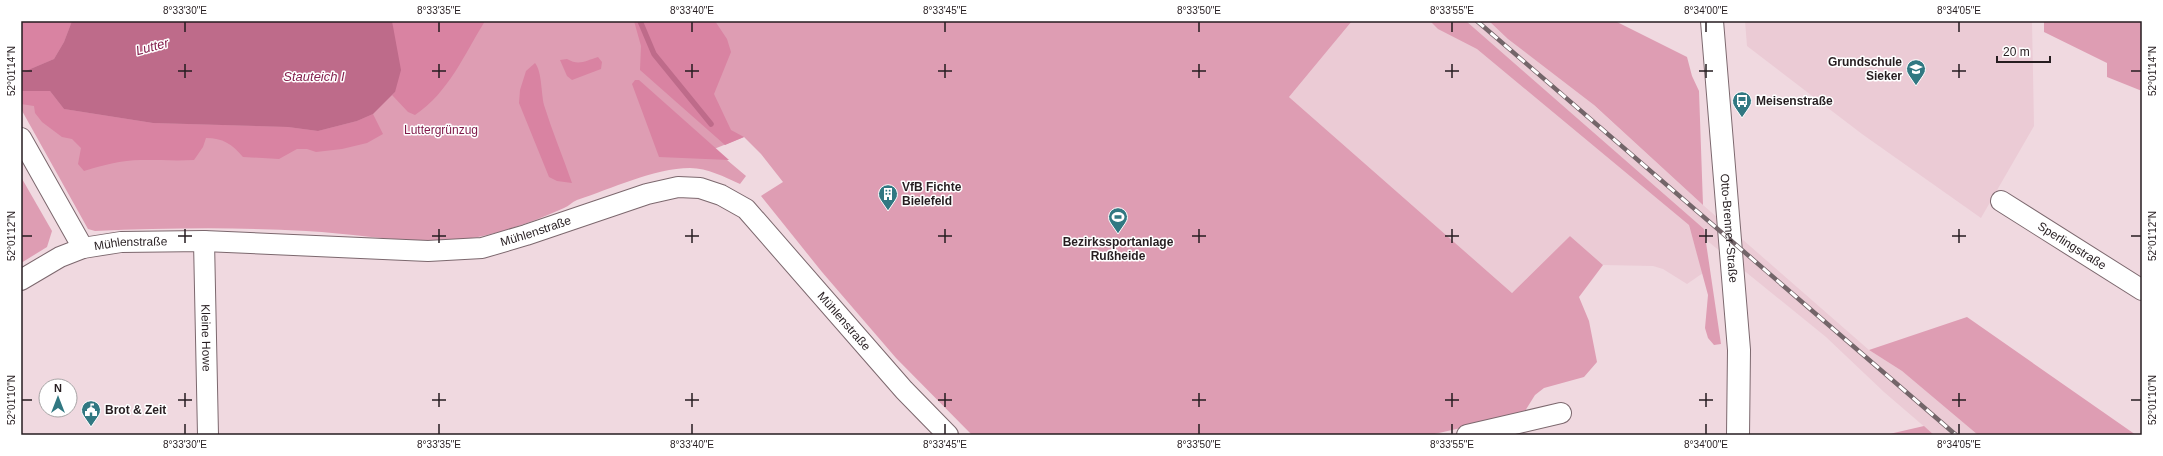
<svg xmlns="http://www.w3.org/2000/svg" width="2163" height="456" viewBox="0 0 2163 456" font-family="Helvetica,sans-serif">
	<rect width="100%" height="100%" fill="#f0d9e0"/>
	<path fill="#ebcbd5" d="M1352,21H1502L1703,205L1869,350L1902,371L1978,435H1934L1884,392L1826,337L1689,226L1703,273L1687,284L1663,269L1653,266L1603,265L1570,236L1512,293L1289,97Z
		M1745,21H2032L2034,126L1981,218L1862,134L1747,46Z"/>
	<path fill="#de9db3" d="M21,21H1352L1289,97L1512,293L1570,236L1603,265L1579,297L1589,321L1597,362L1584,377L1544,388L1535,395L1525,411L1518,415L1430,435H972L896,358L822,272L761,196L783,182L761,154L744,137L714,149L746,176L740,184C724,177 708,168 690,168C654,168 611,189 577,200C572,202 569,206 564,208C538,220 507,231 478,237C422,247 363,234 306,231C236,227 166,228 95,231L88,229L21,109Z
		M1430,21H1466L1704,229L1721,344L1714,345L1708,338L1705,328L1708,295L1689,225L1477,49L1438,29Z
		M1489,21H1615L1687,57L1692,76L1699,91L1703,205L1594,105L1508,39Z
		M2044,21H2142V91L2107,77V63L2044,32Z
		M21,177L52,231L47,247L21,263Z
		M1967,317L2136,435H1978L1902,371L1869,350Z
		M1924,426L1934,435H1885Z"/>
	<path fill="#d983a2" d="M21,21H72L64,42L54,59L21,73Z
		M392,21H485C464,55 449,92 415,115L408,112L392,95L395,92Z
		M634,21H715L727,39L731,52L714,94L731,130L744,137L725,145L640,70L641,46Z
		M598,57L602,62L601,69L572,80L567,76L560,60L567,59C579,66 585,61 598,57Z
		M535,63C542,72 541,92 544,105C552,131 563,157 572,183L557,181L549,177L519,103L520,90L526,71Z
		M635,80H639L729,160L659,157L632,84Z
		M30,90L50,91L64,109L153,123L288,127L318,131L357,121L373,114L383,134L367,143L342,149L316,152L307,149H297L279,159L243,157C232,144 223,138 206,138L203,147L194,160C177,161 162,160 145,160C126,159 102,165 84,171L78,164L81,148L72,139L62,137L42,122L35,113L34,106L21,104V91Z"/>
	<path fill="#be6b8a" d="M72,21H392L401,70L395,92L373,114L357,121L318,131L288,127L153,123L64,109L50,91H21V73L54,59L64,42Z"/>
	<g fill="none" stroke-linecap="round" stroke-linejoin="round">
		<path stroke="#be6b8a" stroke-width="5.5" d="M640,21L654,54L711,124"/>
		<g stroke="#7c686e" stroke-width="22">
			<g id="street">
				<path d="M21,138L83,248"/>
				<path id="s1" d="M2001,201L2142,290"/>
				<path id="s2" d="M204,241L208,435"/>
				<path id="s3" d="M21,280L60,257L83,248L121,242L204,241L428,251L482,248L526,235L647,194L678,187L700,188L721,195L746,209L904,390L948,435"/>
				<path d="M1467,435L1561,413"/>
			</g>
		</g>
		<g stroke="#7c686e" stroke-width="24">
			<g id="secondary">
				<path id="s4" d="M1712,21L1739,350L1738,435"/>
			</g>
		</g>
		<use href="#street" stroke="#fff" stroke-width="20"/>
		<use href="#secondary" stroke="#fff" stroke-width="22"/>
		<g stroke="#736569" stroke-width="4.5">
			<path id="rail" d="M1477,21L1956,435"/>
		</g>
		<use href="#rail" stroke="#fff" stroke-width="3" stroke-dasharray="9" stroke-linecap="butt"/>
	</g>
	<path fill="none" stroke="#261d20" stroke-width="1.5" d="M185,22V32M439,22V32M692,22V32M945,22V32M1199,22V32M1452,22V32M1706,22V32M1959,22V32M185,64V78M439,64V78M692,64V78M945,64V78M1199,64V78M1452,64V78M1706,64V78M1959,64V78M22,71H32M178,71H192M432,71H446M685,71H699M938,71H952M1192,71H1206M1445,71H1459M1699,71H1713M1952,71H1966M2131,71H2141M185,229V243M439,229V243M692,229V243M945,229V243M1199,229V243M1452,229V243M1706,229V243M1959,229V243M22,236H32M178,236H192M432,236H446M685,236H699M938,236H952M1192,236H1206M1445,236H1459M1699,236H1713M1952,236H1966M2131,236H2141M185,393V407M439,393V407M692,393V407M945,393V407M1199,393V407M1452,393V407M1706,393V407M1959,393V407M22,400H32M178,400H192M432,400H446M685,400H699M938,400H952M1192,400H1206M1445,400H1459M1699,400H1713M1952,400H1966M2131,400H2141M185,424V434M439,424V434M692,424V434M945,424V434M1199,424V434M1452,424V434M1706,424V434M1959,424V434"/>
	<defs>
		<g id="school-pin" transform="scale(1)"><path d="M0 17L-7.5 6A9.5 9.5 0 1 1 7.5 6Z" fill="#317882" stroke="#fff"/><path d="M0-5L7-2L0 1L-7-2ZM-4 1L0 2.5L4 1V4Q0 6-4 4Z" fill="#fff"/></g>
		<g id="bus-pin" transform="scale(1)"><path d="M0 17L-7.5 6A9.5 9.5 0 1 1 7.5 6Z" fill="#317882" stroke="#fff"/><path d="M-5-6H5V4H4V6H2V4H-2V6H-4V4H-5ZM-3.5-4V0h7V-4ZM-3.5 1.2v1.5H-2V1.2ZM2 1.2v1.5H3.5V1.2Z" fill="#fff"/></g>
		<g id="building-pin" transform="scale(1)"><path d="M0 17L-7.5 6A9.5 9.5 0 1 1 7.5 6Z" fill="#317882" stroke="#fff"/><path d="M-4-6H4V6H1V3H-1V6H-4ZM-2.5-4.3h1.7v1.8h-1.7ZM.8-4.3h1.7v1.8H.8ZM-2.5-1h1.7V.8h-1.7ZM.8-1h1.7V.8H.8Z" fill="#fff"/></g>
		<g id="stadium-pin" transform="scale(1)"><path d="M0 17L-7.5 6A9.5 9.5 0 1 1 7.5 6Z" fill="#317882" stroke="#fff"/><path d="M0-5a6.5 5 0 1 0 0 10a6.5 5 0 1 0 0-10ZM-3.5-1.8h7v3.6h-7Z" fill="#fff"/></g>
		<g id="civic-pin" transform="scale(1)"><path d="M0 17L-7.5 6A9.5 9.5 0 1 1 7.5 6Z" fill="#317882" stroke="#fff"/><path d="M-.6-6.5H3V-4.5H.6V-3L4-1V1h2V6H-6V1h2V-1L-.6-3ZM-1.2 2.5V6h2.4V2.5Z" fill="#fff"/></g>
	</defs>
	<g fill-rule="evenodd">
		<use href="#school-pin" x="1916" y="69"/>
		<use href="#bus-pin" x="1742" y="101"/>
		<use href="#building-pin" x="888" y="194"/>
		<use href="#stadium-pin" x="1118" y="217"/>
		<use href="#civic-pin" x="91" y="410"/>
	</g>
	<g text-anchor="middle" stroke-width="3" stroke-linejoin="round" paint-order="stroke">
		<g font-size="12" font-weight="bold" fill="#261d20" stroke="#fff" text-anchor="start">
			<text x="1902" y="66" text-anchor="end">Grundschule<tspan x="1902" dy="14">Sieker</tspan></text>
			<text x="1756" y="105">Meisenstraße</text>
			<text x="902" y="191">VfB Fichte<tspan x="902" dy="14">Bielefeld</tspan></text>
			<text x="1118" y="246" text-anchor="middle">Bezirkssportanlage<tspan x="1118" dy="14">Rußheide</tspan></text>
			<text x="105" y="414">Brot &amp; Zeit</text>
		</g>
		<g font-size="12" fill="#7f1949" stroke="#fff">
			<text x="441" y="134">Luttergrünzug</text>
		</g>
		<g font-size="12" fill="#261d20" stroke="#fff">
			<text dy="4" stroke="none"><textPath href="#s4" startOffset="208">Otto-Brenner-Straße</textPath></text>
			<text dy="4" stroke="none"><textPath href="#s3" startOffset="526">Mühlenstraße</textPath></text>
			<text dy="4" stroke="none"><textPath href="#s3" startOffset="118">Mühlenstraße</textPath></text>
			<text dy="4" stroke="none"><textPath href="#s1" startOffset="84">Sperlingstraße</textPath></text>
			<text dy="4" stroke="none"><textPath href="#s3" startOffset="897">Mühlenstraße</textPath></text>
			<text dy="4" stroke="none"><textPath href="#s2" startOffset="97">Kleine Howe</textPath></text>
		</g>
		<g font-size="13" font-style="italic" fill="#85214e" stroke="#fff">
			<text transform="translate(152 46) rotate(-15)" y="5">Lutter</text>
			<text x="314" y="81">Stauteich I</text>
		</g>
	</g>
	<rect width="2163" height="456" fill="none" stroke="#ffffff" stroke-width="44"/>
	<g transform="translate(58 398)"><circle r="19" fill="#ffffff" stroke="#a8a5a6"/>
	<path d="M0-3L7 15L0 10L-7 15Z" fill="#317882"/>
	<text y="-6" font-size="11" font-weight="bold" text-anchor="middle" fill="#261d20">N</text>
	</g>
	<path d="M1997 56v6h53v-6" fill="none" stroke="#261d20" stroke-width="2"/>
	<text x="2003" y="56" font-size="12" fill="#261d20" stroke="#ffffff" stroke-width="3" paint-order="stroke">20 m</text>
	<rect x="22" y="22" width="2119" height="412" fill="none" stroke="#261d20" stroke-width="1.5"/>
	<g font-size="10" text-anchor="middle" fill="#261d20">
		<text x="185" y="14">8°33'30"E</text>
		<text x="439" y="14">8°33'35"E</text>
		<text x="692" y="14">8°33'40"E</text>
		<text x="945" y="14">8°33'45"E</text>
		<text x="1199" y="14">8°33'50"E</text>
		<text x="1452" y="14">8°33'55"E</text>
		<text x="1706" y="14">8°34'00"E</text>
		<text x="1959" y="14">8°34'05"E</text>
		<text transform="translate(11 71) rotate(-90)" y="4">52°01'14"N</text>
		<text transform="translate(2152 71) rotate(-90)" y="4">52°01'14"N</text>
		<text transform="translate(11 236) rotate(-90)" y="4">52°01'12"N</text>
		<text transform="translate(2152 236) rotate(-90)" y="4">52°01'12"N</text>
		<text transform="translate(11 400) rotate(-90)" y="4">52°01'10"N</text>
		<text transform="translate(2152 400) rotate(-90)" y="4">52°01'10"N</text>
		<text x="185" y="448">8°33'30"E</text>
		<text x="439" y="448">8°33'35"E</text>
		<text x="692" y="448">8°33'40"E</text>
		<text x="945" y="448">8°33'45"E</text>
		<text x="1199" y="448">8°33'50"E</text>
		<text x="1452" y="448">8°33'55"E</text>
		<text x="1706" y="448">8°34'00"E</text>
		<text x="1959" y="448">8°34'05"E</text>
	</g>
</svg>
